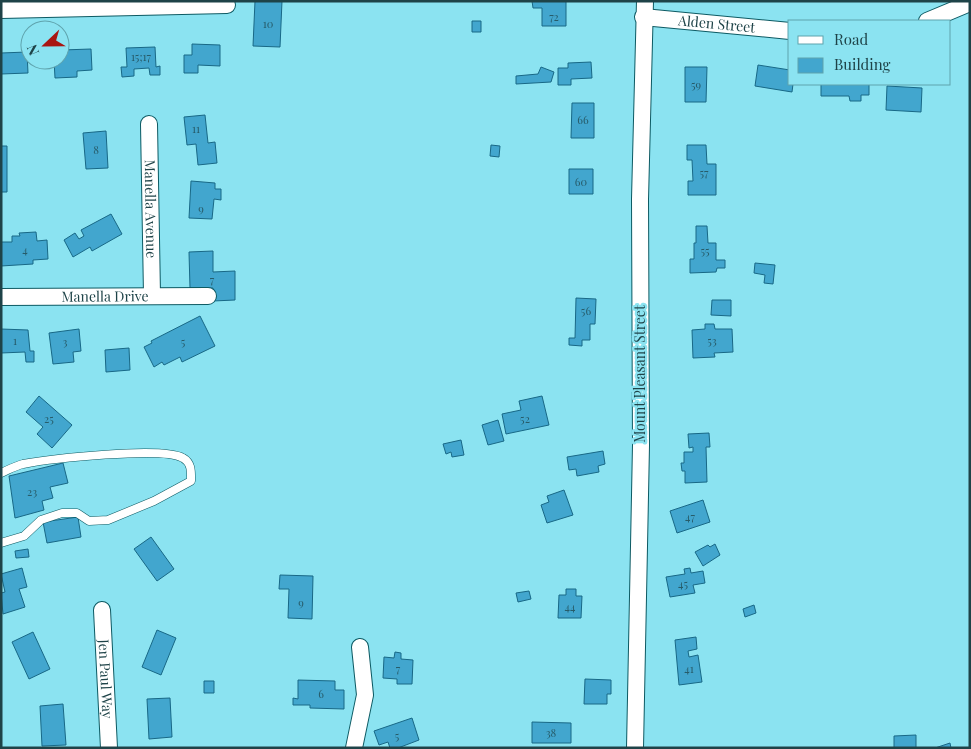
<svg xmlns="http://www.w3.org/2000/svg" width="971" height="749" viewBox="0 0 971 749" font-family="'Playfair Display',serif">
	<rect width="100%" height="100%" fill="#8be3f1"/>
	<path fill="#42a6ce" stroke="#186886" d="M255,1H282L280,47L253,46Z
		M532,1H566V26H542V8H533Z
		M472,21H481V32H472Z
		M192,44L220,45V66L198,65V73H184V55H192Z
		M155,47L156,67L160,66V75H150L149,68L134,69V76L122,77L121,67H127L126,48Z
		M91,49L92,70L77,71V77L55,78L54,60H60L62,50Z
		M27,52L28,73L1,74V53Z
		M591,62L592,78L571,79V85H558V68H568V63Z
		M758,65L790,70V84H793L792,92L755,86Z
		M541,67L554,72L551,82L516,84V76L538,74Z
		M685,67H707L706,102H685Z
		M821,84H869V95H861V101H850L849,96H821Z
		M887,86L922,88L921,112L886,110Z
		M572,103H594V138H571Z
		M205,115L208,143L215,142L217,163L198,165L196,144L187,145L184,117Z
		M106,131L108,168L86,169L83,133Z
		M491,145L500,146L499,157L490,156Z
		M687,145H706L707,164H716V195H688V181H693L692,160H687Z
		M1,146H7V192H1Z
		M569,169H593V194H569Z
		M191,181L215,183V189H221V200L214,199L212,219L189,218Z
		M111,214L122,234L92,251L90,247L73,257L64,240L75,233L79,239L84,236L81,230Z
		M696,226H707L708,243H716V260H725V268H717L716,272L690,273V259H694V243H696Z
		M36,232L37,241L47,240L48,259L33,260V264L1,266V242H12V236H20L19,233Z
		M213,251V272L235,271V300L213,301V288H190L189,252Z
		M755,263L775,265L773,284L764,283L765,275L754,273Z
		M576,298L596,299L595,324H590V340H582V346L569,345V338H575Z
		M712,300H731V316L711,315Z
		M200,316L215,346L182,362L180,357L164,365L162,362L154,367L144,347L152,343L151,341Z
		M705,324H714L715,329H732L733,352L714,353L715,357L693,358L692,330L705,329Z
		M1,329L28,330L30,351H34V362H26L25,352L1,353Z
		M79,329L81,351L73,352L74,362L53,364L49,333Z
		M129,348L130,370L106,372L105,350Z
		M39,396L72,425L52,448L37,434L43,427L26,412Z
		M542,396L549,425L506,434L502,414L521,410L519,401Z
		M498,420L504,441L488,445L482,425Z
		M709,433L710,447H706L707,482L685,483V471H682L681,463H684V452H693V447L689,448L688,434Z
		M461,440L464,455L452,457L451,452L446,454L443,444Z
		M603,451L605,464L598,466L599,472L577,476L576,469L569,470L567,457Z
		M63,463L68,483L50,487L53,498L42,501L44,510L15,518L9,476Z
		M564,490L573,515L547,523L541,505L549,502L547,496Z
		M703,500L710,522L677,533L670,511Z
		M78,517L81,537L47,543L43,522Z
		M151,537L174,569L157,581L134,549Z
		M715,544L720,555L703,566L695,552L708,545L710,547Z
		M28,549L29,557L16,558L15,551Z
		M22,568L27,587L19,589L25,607L3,614L1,593L5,592L1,574Z
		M690,568L691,573L703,571L705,583L693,585L695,593L670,597L666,577L685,574L684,569Z
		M280,575L313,576L312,619L288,618L289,589H279Z
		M566,589H576V596H582L581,618H558L559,595H566Z
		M529,591L531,599L518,602L516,593Z
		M754,605L756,613L745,617L743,609Z
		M157,630L176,638L161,675L142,667Z
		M33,632L50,669L29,679L12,642Z
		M696,637L697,649L688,651L689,657L698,655L702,682L679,685L675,640Z
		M395,652L401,653V659L413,660L412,684H397V679L383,678L384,657L394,658Z
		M585,679L611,680V694H607V704H584Z
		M298,680L335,681V690H344V709L310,708V705H293V698L298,699Z
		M204,681H214V693H204Z
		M170,698L172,737L149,739L147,699Z
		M63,704L66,745L42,746L40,706Z
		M412,718L419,740L398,748H390L388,742L379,745L374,731Z
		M532,722L571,723V743H532Z
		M916,735V748H894V736Z
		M950,743L951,748H935Z"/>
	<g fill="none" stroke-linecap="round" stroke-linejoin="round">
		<g stroke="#0d5a63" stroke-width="9">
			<path id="lane" d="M1,473C8,470 15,466 23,464C49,459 163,446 183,458C192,463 191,472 191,481L154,501L108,520L89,521L77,513H62L41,520L24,536L1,543"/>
		</g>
		<g stroke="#0d5a63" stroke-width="18">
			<g id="street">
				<path d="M1,10L227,5"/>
				<path id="s1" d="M643,17L790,31"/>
				<path d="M927,21L970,3"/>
				<path id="s2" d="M149,124L152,295"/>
				<path id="s3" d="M1,297L208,296"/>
				<path id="s4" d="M102,610L109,748"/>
				<path d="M354,748L365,695L360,647"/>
				<path d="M635,748L641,445L640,199L645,1"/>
			</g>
		</g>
		<use href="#lane" stroke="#fff" stroke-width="8"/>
		<use href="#street" stroke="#fff" stroke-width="16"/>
	</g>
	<g text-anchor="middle" stroke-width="4.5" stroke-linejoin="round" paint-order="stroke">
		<g font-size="11" fill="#275c6a">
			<text x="554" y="21">72</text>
			<text x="268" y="28">10</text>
			<text x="141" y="61">15;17</text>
			<text x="696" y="89">59</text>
			<text x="583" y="124">66</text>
			<text x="196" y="133">11</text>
			<text x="96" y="154">8</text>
			<text x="704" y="177">57</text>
			<text x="581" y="186">60</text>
			<text x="201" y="213">9</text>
			<text x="25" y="254">4</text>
			<text x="705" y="255">55</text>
			<text x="212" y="284">7</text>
			<text x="586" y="315">56</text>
			<text x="15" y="345">1</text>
			<text x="712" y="345">53</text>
			<text x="65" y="346">3</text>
			<text x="183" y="346">5</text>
			<text x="49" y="423">25</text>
			<text x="525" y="423">52</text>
			<text x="32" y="496">23</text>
			<text x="690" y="521">47</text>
			<text x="683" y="588">45</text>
			<text x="301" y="607">9</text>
			<text x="570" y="611">44</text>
			<text x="398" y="673">7</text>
			<text x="689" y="673">41</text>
			<text x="321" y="698">6</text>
			<text x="551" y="737">38</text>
			<text x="397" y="740">5</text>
		</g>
		<g font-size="14" fill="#1e4348" stroke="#8be3f1">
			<text dy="5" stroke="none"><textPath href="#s1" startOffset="74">Alden Street</textPath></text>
			<text dy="5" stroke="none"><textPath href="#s2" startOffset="85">Manella Avenue</textPath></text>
			<text dy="5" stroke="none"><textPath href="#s3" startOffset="104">Manella Drive</textPath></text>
			<text transform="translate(640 374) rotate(-90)" y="5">Mount Pleasant Street</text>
			<text dy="5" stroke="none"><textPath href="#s4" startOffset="69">Jen Paul Way</textPath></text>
		</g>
	</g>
	<rect width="971" height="749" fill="none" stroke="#1e4348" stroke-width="5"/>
	<rect x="788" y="20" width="162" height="65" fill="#8be3f1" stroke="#5fa3ad"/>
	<rect x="798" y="36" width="25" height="8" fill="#ffffff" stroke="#5fa3ad"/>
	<text x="834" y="45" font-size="15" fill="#1e4348">Road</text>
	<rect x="798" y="58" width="25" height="15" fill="#42a6ce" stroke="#5fa3ad"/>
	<text x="834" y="70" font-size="15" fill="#1e4348">Building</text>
	<g transform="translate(45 45) rotate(248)"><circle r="24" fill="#8be3f1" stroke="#5fa3ad"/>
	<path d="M0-4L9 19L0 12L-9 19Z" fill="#a91612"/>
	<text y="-8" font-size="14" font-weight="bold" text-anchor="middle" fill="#1e4348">N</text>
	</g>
</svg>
